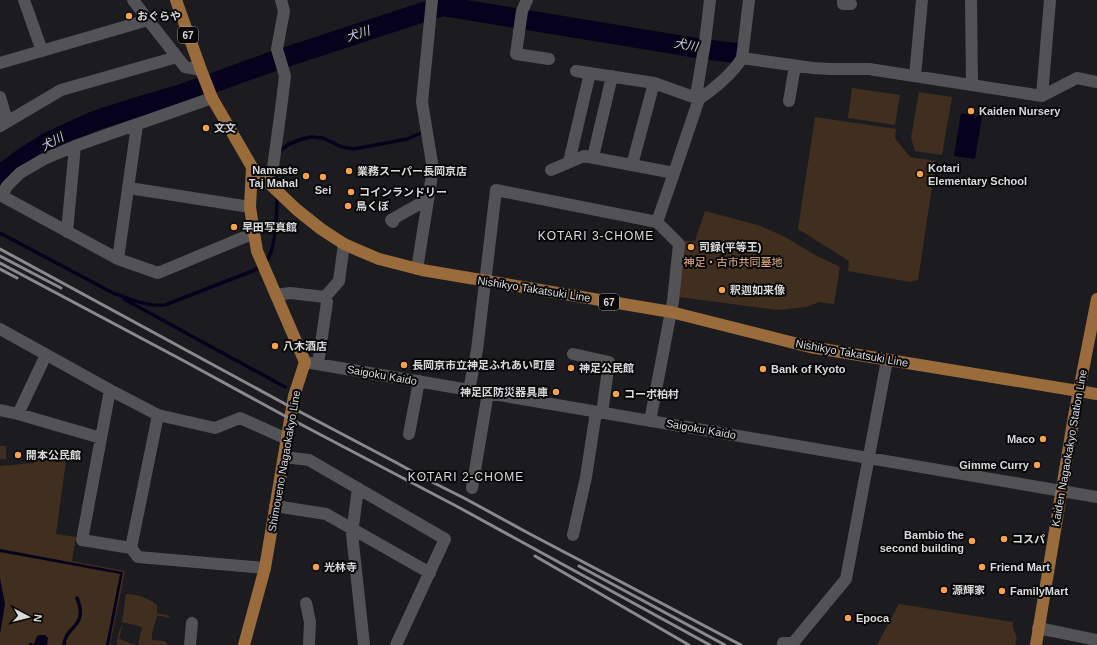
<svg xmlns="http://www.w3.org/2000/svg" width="1097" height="645" viewBox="0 0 1097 645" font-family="Arial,'Noto Sans JP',sans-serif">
	<rect width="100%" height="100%" fill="#1c1c20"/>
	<path fill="#402e1e" d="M852,88L900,95L895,125L848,118Z
		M919,92L952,97L942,155L915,151L911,138Z
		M815,117L896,129L895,138L910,157L936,161L918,280L910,282L848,271L849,261L798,229Z
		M705,211L761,226L785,237L817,256L840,267L834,304L819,302L807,307L778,310L679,297L684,241H695Z
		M0,446H6V459H0Z
		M42,456L66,461L56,534L76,537L72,561L125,571L110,645H0V466L33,463Z
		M126,594C137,594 148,598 157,605V613L170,616L168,618L162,616H157L152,633V640L164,641L168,644L167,645H138L142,627L122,622Z
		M899,604L1013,622C1011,632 1020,633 1015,645H877Z
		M123,624L119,639L136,645H117C117,638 119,629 123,624Z"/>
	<path fill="#06021d" d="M961,113L982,117L975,159L954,156Z
		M0,549L123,572L109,645H106L120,574L0,552Z
		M0,578L5,604L0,634Z
		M40,635H45L48,638L47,645H29V643L34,644L37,636Z"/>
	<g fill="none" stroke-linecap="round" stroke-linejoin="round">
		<path stroke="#06021d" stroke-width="3.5" d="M676,44L688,38
			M279,153L281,150L289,144L302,139L311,137L323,138L342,147L354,149L407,139L421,133
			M276,169L277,187
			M0,233L115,294
			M265,263C276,251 277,211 277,195
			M113,293C131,299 147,307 165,305L255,270L260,266
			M124,299L285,387
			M64,645C65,625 89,628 77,598"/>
		<path stroke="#06021d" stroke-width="20" d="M0,175L23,158L50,141L94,121L137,107L185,93L274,61L442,6L703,49L736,53"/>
		<path stroke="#525257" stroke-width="12" d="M24,0L42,51
			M133,0L148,20L185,67L201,70
			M527,0L522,11L516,54L549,59
			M843,0V4H851
			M971,0L972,84
			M742,58L749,0
			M0,63L148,20
			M576,71L654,83L699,99C713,90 734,72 742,58L813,68L830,69H869L1042,96L1077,78L1097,82
			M915,76L922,0
			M1042,96L1050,0
			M0,97L7,121
			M212,98L75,146L44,159L20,173L7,186L2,196L118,259L158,273L254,233
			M789,101L795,66
			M0,126L61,90L177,57
			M593,157L612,76
			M569,162L590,73
			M632,165L654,83
			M551,170L584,156L674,173L699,99L697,90L705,42L710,0
			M266,180L273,167L281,109L285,76L277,49L284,11L281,0
			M129,188L250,207
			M393,222L391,220L428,199
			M657,222L674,173
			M67,232L75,146
			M118,259L137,125
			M417,269L433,169L422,102L432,0
			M276,295L290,293L325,297L339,281L344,244
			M0,329L110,390L158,415L215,428L240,418L287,439
			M573,354L609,362L602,413
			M305,362L1097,497
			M318,364L327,302L325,297
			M110,390L82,540L131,548L138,557L265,568
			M469,390L477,350L496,190L657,222L679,244L673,301L650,421
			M0,410L18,414L101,438
			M18,414L46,355
			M409,434L419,381
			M284,457L309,460L445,539L396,645
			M358,488L352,534L364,645
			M472,488L488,393
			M275,506L326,514L430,573
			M573,535L586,477L596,412
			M131,548L158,415
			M306,603L310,622L309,645
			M1038,628L1097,640
			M783,643H793L846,579L887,360
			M190,645L192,623"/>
		<path stroke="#9b6c3b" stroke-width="12" d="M176,0L201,70L212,98L252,167L296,209L321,229L344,244L360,251L379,259L422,270L671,312L810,347L1097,394
			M244,645L265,568L294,396L305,362L257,251L254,233L250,207L252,167
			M1036,645L1074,416L1097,299"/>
		<path stroke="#8a8a8e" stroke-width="3" d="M0,249L287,405L397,463L422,477L464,498L530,534L741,645
			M0,256L61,288
			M0,263L186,362L285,416L458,507L710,645
			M0,269L17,278
			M535,556L689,645
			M579,566L725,645"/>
	</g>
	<g fill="#f7a149" stroke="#070708" stroke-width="1.5">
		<circle cx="129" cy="16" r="4"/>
		<circle cx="971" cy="111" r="4"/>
		<circle cx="206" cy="128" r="4"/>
		<circle cx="349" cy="171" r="4"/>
		<circle cx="920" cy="174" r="4"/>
		<circle cx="306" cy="176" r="4"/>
		<circle cx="323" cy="177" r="4"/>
		<circle cx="351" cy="192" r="4"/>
		<circle cx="348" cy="206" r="4"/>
		<circle cx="234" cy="227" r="4"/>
		<circle cx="691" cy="247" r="4"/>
		<circle cx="722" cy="290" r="4"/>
		<circle cx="275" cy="346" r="4"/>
		<circle cx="404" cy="365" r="4"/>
		<circle cx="571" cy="368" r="4"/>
		<circle cx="763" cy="369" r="4"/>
		<circle cx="556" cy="392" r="4"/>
		<circle cx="616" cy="394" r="4"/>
		<circle cx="1043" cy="439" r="4"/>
		<circle cx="18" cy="455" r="4"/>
		<circle cx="1037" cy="465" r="4"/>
		<circle cx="1004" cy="539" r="4"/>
		<circle cx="972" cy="541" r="4"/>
		<circle cx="316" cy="567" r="4"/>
		<circle cx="982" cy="567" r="4"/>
		<circle cx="944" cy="590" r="4"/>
		<circle cx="1002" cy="591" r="4"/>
		<circle cx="848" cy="618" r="4"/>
	</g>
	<g text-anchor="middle" stroke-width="4" stroke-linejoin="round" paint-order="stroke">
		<g fill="#070708" stroke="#9b9b9d" stroke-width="1">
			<rect x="178" y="27" width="20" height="16" rx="3"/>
			<rect x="599" y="294" width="20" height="16" rx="3"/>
		</g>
		<g font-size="10" font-weight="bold" fill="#dadadd">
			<text x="188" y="39">67</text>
			<text x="609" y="306">67</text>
		</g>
		<g font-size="11" font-weight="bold" fill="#dadadd" stroke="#070708" text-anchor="start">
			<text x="137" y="20">おぐらや</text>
			<text x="979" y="115">Kaiden Nursery</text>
			<text x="214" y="132">文文</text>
			<text x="928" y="172">Kotari<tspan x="928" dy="13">Elementary School</tspan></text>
			<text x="298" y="174" text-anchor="end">Namaste<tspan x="298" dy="13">Taj Mahal</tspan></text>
			<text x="357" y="175">業務スーパー長岡京店</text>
			<text x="323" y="194" text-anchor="middle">Sei</text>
			<text x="359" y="196">コインランドリー</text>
			<text x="356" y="210">鳥くぼ</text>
			<text x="242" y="231">早田写真館</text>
			<text x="699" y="251">司録(平等王)</text>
			<text x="730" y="294">釈迦如来像</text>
			<text x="283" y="350">八木酒店</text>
			<text x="412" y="369">長岡京市立神足ふれあい町屋</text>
			<text x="579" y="372">神足公民館</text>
			<text x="771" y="373">Bank of Kyoto</text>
			<text x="548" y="396" text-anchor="end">神足区防災器具庫</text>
			<text x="624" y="398">コーポ柏村</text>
			<text x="1035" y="443" text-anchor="end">Maco</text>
			<text x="26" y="459">開本公民館</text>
			<text x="1029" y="469" text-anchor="end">Gimme Curry</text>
			<text x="964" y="539" text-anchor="end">Bambio the<tspan x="964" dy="13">second building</tspan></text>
			<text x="1012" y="543">コスパ</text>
			<text x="324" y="571">光林寺</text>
			<text x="990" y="571">Friend Mart</text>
			<text x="952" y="594">源輝家</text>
			<text x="1010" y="595">FamilyMart</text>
			<text x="856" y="622">Epoca</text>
		</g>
		<g font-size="11" fill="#eeb785" stroke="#070708">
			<text x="733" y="266">神足・古市共同墓地</text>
		</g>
		<g font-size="11" fill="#dadadd" stroke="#070708">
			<text transform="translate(534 289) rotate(9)" y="4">Nishikyo Takatsuki Line</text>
			<text transform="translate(852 353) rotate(10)" y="4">Nishikyo Takatsuki Line</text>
			<text transform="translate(382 375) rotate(10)" y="4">Saigoku Kaido</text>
			<text transform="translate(701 429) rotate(10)" y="4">Saigoku Kaido</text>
			<text transform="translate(1069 448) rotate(-80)" y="4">Kaiden Nagaokakyo Station Line</text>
			<text transform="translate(284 461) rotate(-80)" y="4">Shimoueno Nagaokakyo Line</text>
		</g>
		<g font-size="12" font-style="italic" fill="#cccdf5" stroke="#070708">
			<text transform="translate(358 34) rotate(-18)" y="4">犬川</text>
			<text transform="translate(686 45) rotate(9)" y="4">犬川</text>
			<text transform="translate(52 142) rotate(-29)" y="4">犬川</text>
		</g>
		<g font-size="12" letter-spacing="1" fill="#dadadd" stroke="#070708">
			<text x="596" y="240">KOTARI 3-CHOME</text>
			<text x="466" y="481">KOTARI 2-CHOME</text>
		</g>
	</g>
	<g transform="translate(28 617) rotate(97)" stroke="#070708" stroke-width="3" paint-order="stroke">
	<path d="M0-3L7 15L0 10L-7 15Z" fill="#dadadd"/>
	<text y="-6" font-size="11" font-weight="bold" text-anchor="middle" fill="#dadadd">N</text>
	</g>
</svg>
